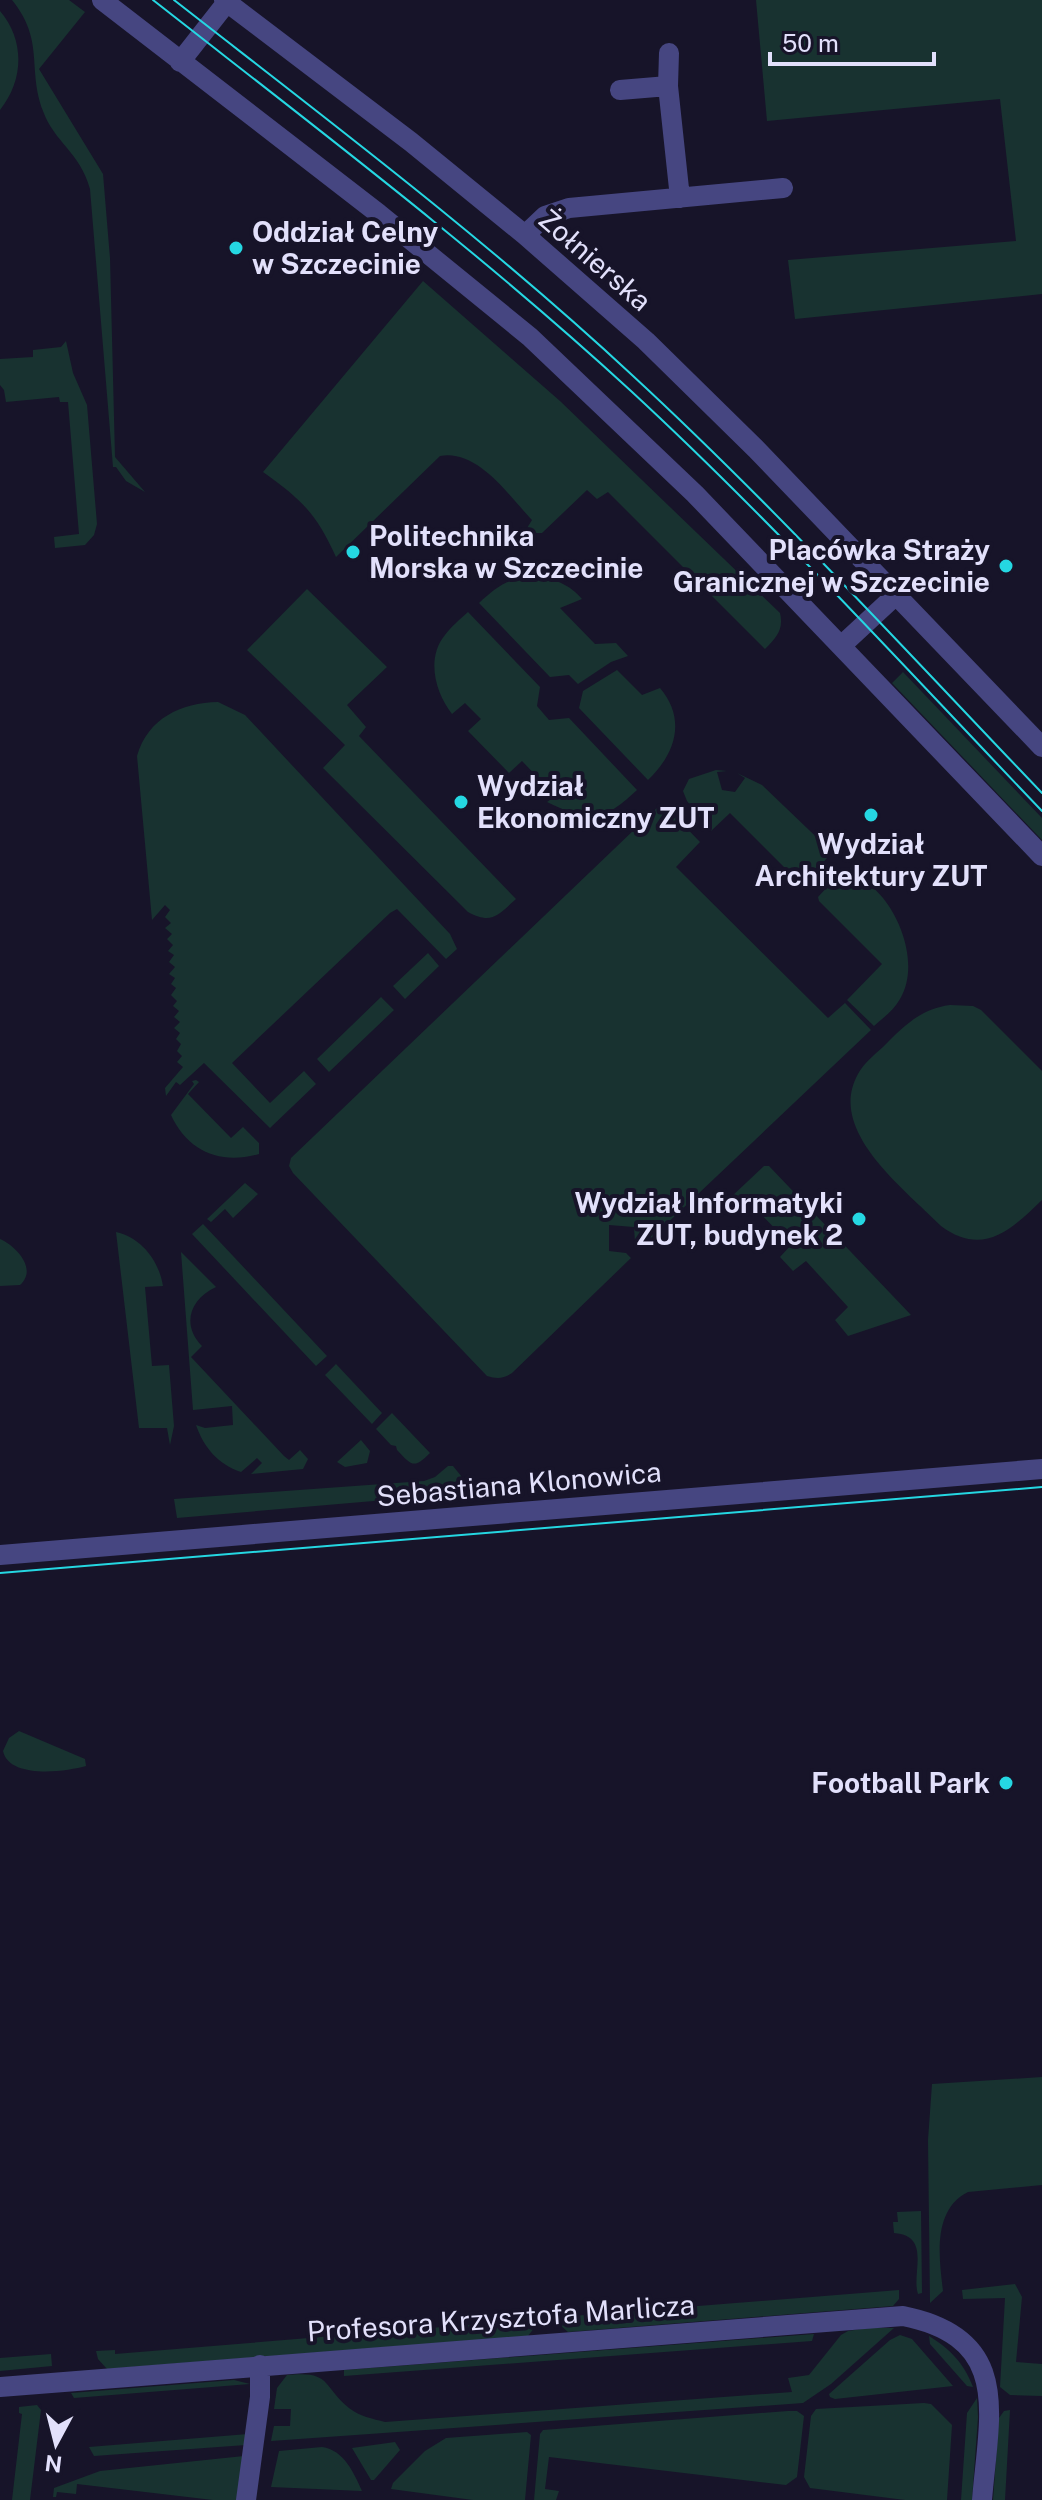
<svg xmlns="http://www.w3.org/2000/svg" width="1042" height="2500" viewBox="0 0 1042 2500" font-family="'Public Sans',sans-serif">
	<rect width="100%" height="100%" fill="#171429"/>
	<path fill="#183230" d="M12,0H69L85,12L39,69L103,174L110,258L115,457L145,492L126,481L116,467H113L90,189C80,152 54,142 43,111C27,68 45,41 12,0Z
		M756,0H1042V294L795,319L788,260L1016,241L1000,99L767,121Z
		M0,11C25,40 24,80 0,110Z
		M423,281L560,401L780,613C784,630 776,638 765,649L608,492L597,499L587,490L542,533H524L532,520C509,496 478,449 440,456L336,557C316,513 302,500 263,472Z
		M66,341L73,373L87,405L97,524L94,535L85,545L55,548L54,537L79,534L68,402H60L59,397L6,402L4,390L0,385V359L33,357V350L61,347Z
		M535,576C555,579 569,584 582,599L560,608L595,644L616,643L628,656L611,662L578,684L569,675L550,677L479,603C497,586 510,577 535,576Z
		M307,589L387,667L347,705L366,727L359,736L516,899C498,915 492,925 468,912L323,768L345,745L247,650Z
		M468,612L540,687L537,706L549,720L569,718L637,790C602,823 589,822 547,802L551,799L541,791L546,786L522,761L509,773L468,731L481,719L465,703L452,714C435,692 426,658 445,635C451,627 460,619 468,612Z
		M617,670L642,695L660,688C687,720 675,754 648,780L579,708L583,691Z
		M903,672L1042,818V840L892,683Z
		M218,702L245,715L450,934L457,949L446,959L397,909L390,913L232,1063L270,1103L304,1071L316,1084L270,1128L204,1063L180,1085L176,1082L166,1096L165,1088L183,1067L177,1062L182,1056L177,1051L181,1044L176,1039L180,1033L174,1028L180,1022L174,1017L179,1011L173,1006L177,1001L171,995L176,988L171,984L175,978L169,974L175,967L169,962L174,955L168,951L173,945L167,939L172,934L165,928L171,923L165,917L170,910L165,905L152,920L137,756C148,718 181,703 218,702Z
		M716,770L727,771L717,772L722,790L735,792L745,778L737,773L762,785L832,852L810,878L796,879L730,813L711,831L687,801L683,791L689,779Z
		M659,806L667,808L700,842L676,867L828,1018L845,1003L871,1030L641,1248L635,1242L634,1227L609,1225V1251L626,1253L631,1258L512,1373C503,1379 497,1379 487,1376L293,1173L289,1166L291,1158Z
		M851,868C861,878 874,887 883,898C904,924 918,969 900,999C894,1010 883,1018 874,1026L847,1000L882,964L819,901L818,897L843,870Z
		M428,953L439,966L405,999L393,986Z
		M381,997L394,1010L329,1072L317,1059Z
		M950,1005L973,1006L981,1010L1042,1071V1200C1011,1230 983,1257 941,1226C905,1189 826,1131 858,1074C864,1063 874,1055 883,1047C904,1026 920,1009 950,1005Z
		M196,1080L199,1082L188,1094L231,1138L243,1127L259,1143V1154C221,1165 188,1152 171,1115L194,1084L192,1081Z
		M764,1166H769L911,1315L848,1336L835,1320L848,1307L806,1261L793,1271L780,1257L791,1245L747,1200L734,1210L730,1204V1198Z
		M245,1183L258,1194L233,1218L225,1209L211,1222L207,1219Z
		M203,1224L327,1356L316,1366L192,1234Z
		M116,1232C142,1238 159,1261 163,1286L145,1287L152,1366L169,1365L174,1426L170,1445L167,1428H139Z
		M0,1239C16,1246 38,1269 20,1285L0,1286Z
		M181,1252L216,1287C190,1299 181,1325 202,1346L191,1357L284,1456L289,1460L300,1450L308,1459L303,1469L251,1474L262,1463L257,1458L241,1472C218,1464 204,1448 196,1425L205,1428L233,1425L232,1406L193,1410Z
		M336,1364L382,1413L372,1424L325,1375Z
		M392,1413L430,1453C414,1469 412,1466 397,1450L396,1446L391,1445L376,1429Z
		M361,1440L370,1451L367,1463L345,1467L337,1462Z
		M448,1466H453L466,1482L467,1493L177,1518L174,1499L424,1481L435,1477Z
		M19,1731L85,1759L86,1766C65,1772 9,1779 3,1751L9,1738Z
		M1042,2077V2185L968,2192C932,2210 939,2258 943,2291L930,2303L928,2140L932,2084Z
		M921,2211L922,2293L918,2294C911,2273 932,2236 894,2233L893,2222H898L897,2212Z
		M1015,2284L1022,2297L1016,2362L1042,2364V2396L1010,2395L1000,2387L1005,2298L963,2299L962,2290Z
		M899,2290V2299L893,2306L568,2332L560,2325V2317Z
		M541,2319L528,2336L107,2369L98,2359L96,2351L115,2350V2354Z
		M868,2328H894L831,2384L803,2403L271,2441L274,2426H290L291,2409H274L277,2388L287,2375C332,2371 321,2385 349,2408C359,2416 373,2419 385,2422L792,2392L788,2378L809,2375L841,2335L848,2331Z
		M814,2334L812,2341L344,2376V2370Z
		M900,2335L912,2339L953,2386L835,2399L830,2397L829,2394L890,2340Z
		M929,2336C950,2349 964,2363 973,2387L967,2386L930,2344Z
		M51,2354L52,2366L0,2371V2358Z
		M234,2380L250,2384L74,2398L71,2393Z
		M977,2398L978,2417L972,2500H961L967,2413Z
		M924,2403L931,2404L952,2425L947,2500H905L810,2488L804,2477L811,2416L816,2409Z
		M37,2405L41,2410L30,2500H12L22,2414L19,2413V2407Z
		M1010,2410L1005,2500H993L999,2418L1004,2411Z
		M788,2411H797L804,2416L797,2477L786,2485L549,2457L545,2489L559,2491L556,2500H534L540,2434L543,2430Z
		M527,2432L531,2435L525,2500H473L391,2489L393,2483L425,2451L446,2438Z
		M248,2434L246,2445L94,2456L89,2447Z
		M395,2442L400,2450L374,2480H371L352,2448Z
		M322,2447C344,2450 354,2473 362,2491L271,2487L279,2451Z
		M244,2456L239,2500H213L77,2484L76,2494L57,2492L56,2497H53L54,2488L100,2471Z"/>
	<g fill="none" stroke-linecap="round" stroke-linejoin="round">
		<path stroke="#464681" stroke-width="20" d="M102,0L379,214L530,337L695,494L1042,856
			M224,0L411,142L525,235L646,341L756,449L1042,747
			M669,53L668,86L680,198
			M180,62L227,2
			M620,90L668,86
			M525,235L545,216L569,208L783,188
			M841,646L896,595
			M0,1555L1042,1469
			M0,2387L903,2316C1013,2338 989,2414 982,2500
			M246,2500L260,2397V2365"/>
		<path stroke="#25d7e2" stroke-width="2" d="M153,0C315,127 479,251 631,391C775,524 907,670 1042,811
			M174,0C329,121 487,240 632,375C775,507 907,652 1042,793
			M0,1573L1042,1487"/>
	</g>
	<g fill="#25d7e2" stroke="#171429" stroke-width="3">
		<circle cx="236" cy="248" r="8"/>
		<circle cx="353" cy="552" r="8"/>
		<circle cx="1006" cy="566" r="8"/>
		<circle cx="461" cy="802" r="8"/>
		<circle cx="871" cy="815" r="8"/>
		<circle cx="859" cy="1219" r="8"/>
		<circle cx="1006" cy="1783" r="8"/>
	</g>
	<g text-anchor="middle" stroke-width="8" stroke-linejoin="round" paint-order="stroke">
		<g font-size="28" font-weight="bold" fill="#e2e0fb" stroke="#171429" text-anchor="start">
			<text x="252" y="242">Oddział Celny<tspan x="252" dy="32">w Szczecinie</tspan></text>
			<text x="369" y="546">Politechnika<tspan x="369" dy="32">Morska w Szczecinie</tspan></text>
			<text x="990" y="560" text-anchor="end">Placówka Straży<tspan x="990" dy="32">Granicznej w Szczecinie</tspan></text>
			<text x="477" y="796">Wydział<tspan x="477" dy="32">Ekonomiczny ZUT</tspan></text>
			<text x="871" y="854" text-anchor="middle">Wydział<tspan x="871" dy="32">Architektury ZUT</tspan></text>
			<text x="843" y="1213" text-anchor="end">Wydział Informatyki<tspan x="843" dy="32">ZUT, budynek 2</tspan></text>
			<text x="990" y="1793" text-anchor="end">Football Park</text>
		</g>
		<g font-size="28" fill="#e2e0fb" stroke="#171429">
			<text transform="translate(595 260) rotate(41)" y="10">Żołnierska</text>
			<text transform="translate(519 1484) rotate(-5)" y="10">Sebastiana Klonowica</text>
			<text transform="translate(501 2318) rotate(-4)" y="10">Profesora Krzysztofa Marlicza</text>
		</g>
	</g>
	<g transform="translate(56 2444) rotate(187)" stroke="#171429" stroke-width="6" paint-order="stroke">
	<path d="M0-6L14 30L0 20L-14 30Z" fill="#e2e0fb"/>
	<text y="-12" font-size="22" font-weight="bold" text-anchor="middle" fill="#e2e0fb">N</text>
	</g>
	<path d="M770 52v12h164v-12" fill="none" stroke="#e2e0fb" stroke-width="4"/>
	<text x="782" y="52" font-size="24" fill="#e2e0fb" stroke="#171429" stroke-width="6" paint-order="stroke">50 m</text>
</svg>
